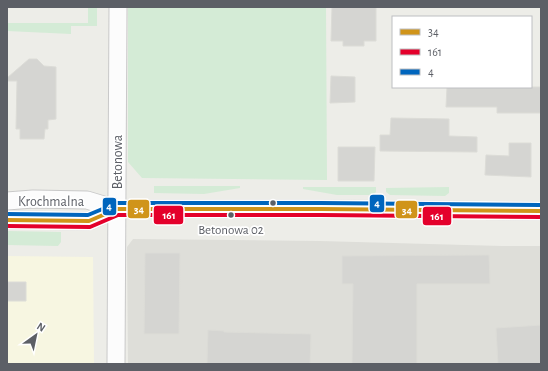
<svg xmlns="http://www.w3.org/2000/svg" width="548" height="371" viewBox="0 0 548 371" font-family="'Alegreya Sans',sans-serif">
	<rect width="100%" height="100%" fill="#edede8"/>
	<path fill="#f7f6e1" d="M7,256L93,257L94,364H7Z"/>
	<path fill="#deded9" d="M133,239L320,241L502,246H541V364H128L127,247Z"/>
	<path fill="#d4ebd6" d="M88,7H97V26H71V34L7,31V23H88Z
		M128,7H326L327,180L142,178L128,162Z
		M154,186H240V188L204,194L154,193Z
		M303,187H376V192L373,195H337L303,189Z
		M449,187V193L445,196L390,195L386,192V188Z
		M7,231L61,232V242L58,246L7,245Z"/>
	<path fill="#d5d5d2" stroke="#dcdcd7" d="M332,7H376V41H364V46H343V41H331Z
		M29,59H37L44,66L56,67V119L48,120V129H45L44,139H20V129H16L17,81H7V78Z
		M331,76L355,77V102L330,103Z
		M447,87H541V113H497V107H446Z
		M391,118L449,119V136L477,137V152L380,151V135H390Z
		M509,143H531V177L485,175L486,155L509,156Z
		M338,147H375L374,181H338Z
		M145,253H180L179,334H144Z
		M489,255L490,284H417V364H352L353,284H342V256Z
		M7,282H26V301H7Z
		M541,325V364H498L496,328Z
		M208,330L224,331V332L311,334L310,364H207Z"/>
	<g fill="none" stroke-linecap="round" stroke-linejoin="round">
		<g stroke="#c9c9c9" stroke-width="19">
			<path id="minor" d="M7,201L33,199L87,200L117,209H321L541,211
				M7,220L89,221L117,209
				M116,364L118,7"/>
		</g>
		<use href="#minor" stroke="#fcfcfc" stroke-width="17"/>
		<g stroke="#fff" stroke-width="7">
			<path id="bus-1" d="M7,220L89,221L117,209H321L541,211"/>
		</g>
		<g stroke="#fff" stroke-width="7">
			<path id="bus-2" d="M7,226L90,227L118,215H321L541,217"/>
		</g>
		<g stroke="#fff" stroke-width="7">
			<path id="bus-3" d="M7,214L88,215L117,203H321L541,205"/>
		</g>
		<use href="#bus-1" stroke="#d0941a" stroke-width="4"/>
		<use href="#bus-2" stroke="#e4002b" stroke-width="4"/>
		<use href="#bus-3" stroke="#0065bd" stroke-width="4"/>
	</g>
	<g fill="#5c5f66" stroke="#fff" stroke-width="1.5">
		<circle cx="273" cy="203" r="3.5"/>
		<circle cx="231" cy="215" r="3.5"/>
	</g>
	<g text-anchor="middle" stroke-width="3.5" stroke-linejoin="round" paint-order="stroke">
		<g font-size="13" fill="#5c5f66" stroke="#fff">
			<text x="231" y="234">Betonowa 02</text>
		</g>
		<g font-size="14" fill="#5c5f66" stroke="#fff">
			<text transform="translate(117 162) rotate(-90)" y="5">Betonowa</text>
			<text x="51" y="206">Krochmalna</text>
		</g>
	</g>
	<g stroke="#fff" stroke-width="1.5">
		<rect x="369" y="194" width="16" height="19" rx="4" fill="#0065bd"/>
		<rect x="102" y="197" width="15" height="19" rx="4" fill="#0065bd"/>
		<rect x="127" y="199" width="23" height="20" rx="4" fill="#d0941a"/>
		<rect x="395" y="200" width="23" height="19" rx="4" fill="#d0941a"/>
		<rect x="153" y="205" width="31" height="20" rx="4" fill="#e4002b"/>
		<rect x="422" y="206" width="30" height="20" rx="4" fill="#e4002b"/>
	</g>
	<g font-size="11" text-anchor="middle" font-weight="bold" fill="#fff">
		<text x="377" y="207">4</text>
		<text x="109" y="210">4</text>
		<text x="139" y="213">34</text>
		<text x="407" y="214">34</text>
		<text x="169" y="219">161</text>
		<text x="437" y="220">161</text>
	</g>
	<rect width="548" height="371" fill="none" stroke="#5c5f66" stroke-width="16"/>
	<rect x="392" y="16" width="140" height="72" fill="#ffffff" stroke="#bebfc2"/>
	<rect x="400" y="29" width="20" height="6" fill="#d0941a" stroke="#bebfc2"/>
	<text x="428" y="36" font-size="12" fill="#5c5f66">34</text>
	<rect x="400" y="49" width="20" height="6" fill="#e4002b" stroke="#bebfc2"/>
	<text x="428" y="56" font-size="12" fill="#5c5f66">161</text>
	<rect x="400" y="69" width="20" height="6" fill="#0065bd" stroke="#bebfc2"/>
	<text x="428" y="76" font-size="12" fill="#5c5f66">4</text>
	<g transform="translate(36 335) rotate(33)" stroke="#ffffff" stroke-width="3" paint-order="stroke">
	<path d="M0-3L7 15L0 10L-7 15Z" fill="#5c5f66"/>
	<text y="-6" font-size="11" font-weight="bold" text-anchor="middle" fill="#5c5f66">N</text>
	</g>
</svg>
